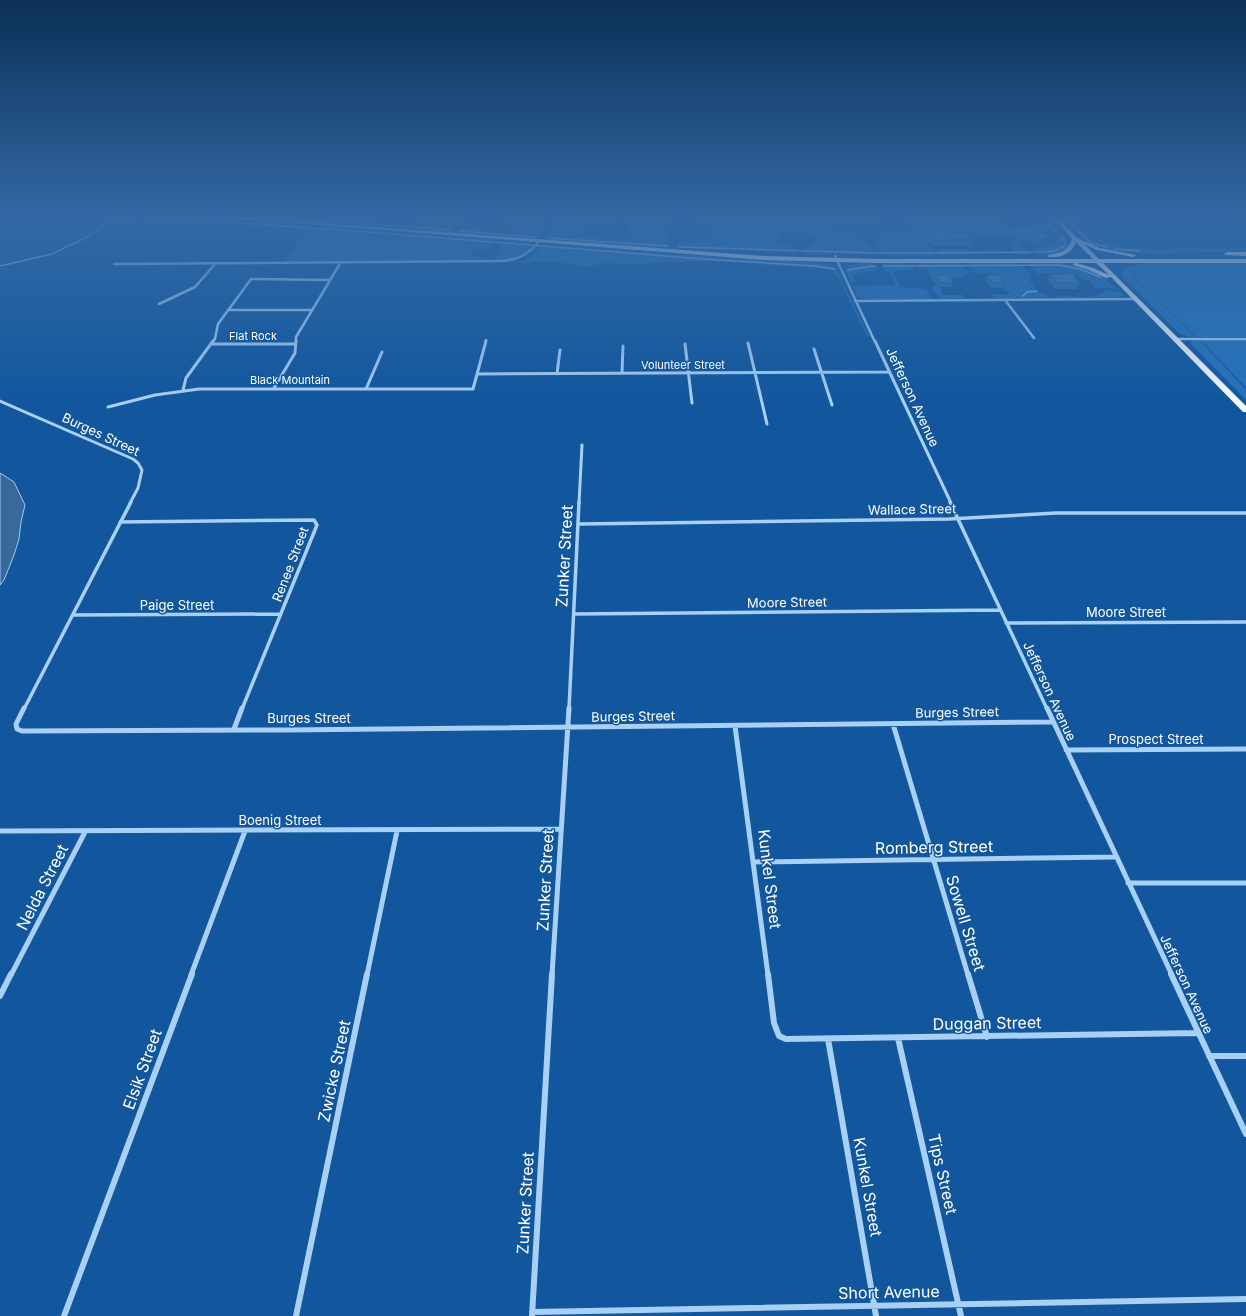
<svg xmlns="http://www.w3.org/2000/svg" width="1246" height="1316" viewBox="0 0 1246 1316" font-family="Inter,sans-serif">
	<rect width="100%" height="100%" fill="#12579d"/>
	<path fill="#2572bb" d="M425,217H465L450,232L412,230Z
		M497,217H546L539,219L533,225H547L538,237L534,239L458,232L462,226L465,225L464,227L484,229L486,227L487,229L510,231L511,229H515L522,220H520L518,223L513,222L514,220H517L496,218Z
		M559,217H613V221L611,223L582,224L580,234L584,236L618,238L617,243L612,245L546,239L545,237L551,229L557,228L553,227L559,221H557Z
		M628,217H669C665,222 669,238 669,245L665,246L668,247L662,248L625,245L622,240L624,236H628Z
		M696,217H830L829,223L833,231C853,234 862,231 873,250L872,253L870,255L808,254L803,252L802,248L811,247L816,243L815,234L780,233V240H776L775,244L796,247L797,251L793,253L680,248L678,247L680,246H677L678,242L695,243L694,239H705V235L710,234L708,222H698Z
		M908,217H994L1004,228H1039L1035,224H1052L1059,230L1055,232L1034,231L1010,236C1013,239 1017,240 1019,243L1017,244L1020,248H1024L1028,254C1022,256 1015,255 1012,249L1016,246L1008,235H967L928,239L931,242L928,243L935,253L934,255C923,255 889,258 880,252C876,249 874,243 872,238L873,237L887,233L918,234Z
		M1060,217H1071L1098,242L1108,246L1095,242L1088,243Z
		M1073,217L1099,240L1121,247L1166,250L1183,247L1203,249L1246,248V251L1146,254L1108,250L1107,249L1110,246L1100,242Z
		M309,226L495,240V242L493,247L470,252L473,256L491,259L489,261H284Z
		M1054,236L1065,238L1069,244L1068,248C1058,254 1044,259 1035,249L1046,247L1058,239Z
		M504,241L531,243L532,245C526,258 508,262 495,260V258L500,254L499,246Z
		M546,245L708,257L814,262L830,265L837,270L869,336H867L838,276L831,271L824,269L715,261L659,262L637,264L602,263L586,267L558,262L508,263C516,262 524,262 531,257C537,253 539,247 546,245Z
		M936,249H966L972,255H940Z
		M885,258H1021L1025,259L886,260Z
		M1205,262L1246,263V337H1197L1133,276L1138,272L1135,271L1136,272L1132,276L1196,337L1186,336L1179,333L1124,279L1121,272L1125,268L1127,269V267L1145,263Z
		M866,263L877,265L878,270C869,272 861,270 853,276L856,282H850L848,275H849L846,272L847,267L856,264Z
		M885,263H909L915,270L894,271L892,272L900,286L906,288L926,289L932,299H864L858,297L853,286L896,285L889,271H885L882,265Z
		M918,263H960L969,273L965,274L966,277L935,280L942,290L941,293L945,295H963V293L965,298L940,299L931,286L936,285L926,269H920Z
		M968,263H1016L1021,264L1033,278L1029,279L1037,291L1039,293H1045L1043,294L1047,295L1049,297L995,298L991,294L1008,295L1007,294L1011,292L1004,290L997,274H992L990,272L975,274Z
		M1032,263C1053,263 1079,261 1097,273C1104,277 1111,284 1117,289L1109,288L1096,277L1108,288H1092L1095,286L1089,281L1084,280L1077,276L1082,273L1081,272L1076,276L1063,273H1039L1040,275L1037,274L1028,264Z
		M1105,290H1110L1118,296L1111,290L1120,292L1124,295L1120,297L1058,298L1055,297C1068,294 1096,302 1105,290Z
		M1196,340H1200L1246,390V400L1191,344V341Z
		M1201,340H1246V388Z"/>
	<path fill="#37699b" stroke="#9acbf7" d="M0,473L14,482L25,505L21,522L19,539L14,555L4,580L0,585Z"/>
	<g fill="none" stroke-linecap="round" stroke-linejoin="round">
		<path stroke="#9acbf7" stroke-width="1.5" d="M148,217L357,231L703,259L815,266L835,269
			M271,217L450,230
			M460,217L464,218
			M566,217L567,220L586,222L604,217
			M1064,217L1091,243L1107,247
			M121,218L135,217
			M1050,225L1057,232
			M459,231L536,237
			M548,238L668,246
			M678,247L877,253L1047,252L1054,251L1064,246L1065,243L1062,237
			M1115,249L1139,251
			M0,266L52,254L85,238L111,220L122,217
			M884,266L1059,265L1080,269L1100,277
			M847,270L874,266
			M1023,296L1027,292L1037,291"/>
		<path stroke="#a8cff4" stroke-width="2.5" d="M835,256L875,342
			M114,264L501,261C518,260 528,255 539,241
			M1005,300L1034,338
			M855,301L1136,299
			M159,304L195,287L216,263
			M228,310H312
			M1177,339H1246
			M212,342L215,339L218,324L251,279L330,280
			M296,342V337L341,262
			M485,342L486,340"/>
		<path stroke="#a8cff4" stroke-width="3" d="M875,341L951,503
			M748,343L767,424
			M212,344H294
			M685,344L692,403
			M814,349L832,405
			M622,373L623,346
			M477,374L888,372
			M557,374L560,350
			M274,388L295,353L296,341
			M366,389L382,352
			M183,390L186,378L213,341
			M0,401L133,459L138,463L142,470L138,488L130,503
			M108,407L155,395L199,389H473L486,341
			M579,503L582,445"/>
		<path stroke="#a8cff4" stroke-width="3.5" d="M950,502L1047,709
			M120,522L314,520L317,525L242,709
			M579,524L949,519L1056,513H1246
			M575,614L1000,610
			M73,615L281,614
			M1006,623L1246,622
			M24,709L131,502
			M569,709L579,502"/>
		<path stroke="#a8cff4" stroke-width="5" d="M24,708L16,724L17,729L22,731L285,730L1051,722
			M1047,708L1172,975
			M893,724L968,975
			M735,726L768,975
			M234,729L242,708
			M1066,750L1246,749
			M0,831L561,829
			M754,862L1115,857
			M1128,883H1246
			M11,975L85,832
			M191,975L245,831
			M367,975L397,831
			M552,975L569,708"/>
		<path stroke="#a8cff4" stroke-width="6" d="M768,974L774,1023L779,1036L786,1039L1198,1033
			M968,974L987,1037
			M1171,974L1246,1134
			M0,996L11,974
			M898,1038L961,1316
			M828,1039L876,1316
			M1209,1056H1246
			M532,1312L1246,1299
			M64,1316L192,974
			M296,1316L367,974
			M532,1316L552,974"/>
		<path fill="#f5faff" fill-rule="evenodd" d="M218,217H242L764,256L877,259H1093L1076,242C1072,254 1060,258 1048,257V255C1060,253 1069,251 1072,238L1052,217H1057L1077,238L1100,248L1136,255L1133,257L1097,250L1084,244L1099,259H1246V263H1103L1246,406V412H1243L1111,277L1106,278L1089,270L1073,265L1074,263H877L764,260ZM1076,263H1096L1109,275L1093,268Z
			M1227,252H1246V256L1225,255L1224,254Z"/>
	</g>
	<path fill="#3671a9" d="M830,217H878V221L833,223Z
		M1008,229L1051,235L1049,240L1040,245L1006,235Z
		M930,232L972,239L970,246H933L928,239Z
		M1050,274L1080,283L1077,289H1055L1048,281Z
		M936,275L953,283L952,287H940L935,280Z
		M987,275L1005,283L1003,288H992L986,280Z"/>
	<path fill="#2c5c8a" d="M1051,235L1049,240L1040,245L1042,241Z"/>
	<path fill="#3f83c5" stroke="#2c5c8a" d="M1008,229H1028L1051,235L1042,241L1008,231Z
		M930,232H966L972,239L935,240Z
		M1050,274H1072L1080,283H1058Z
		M936,275H948L953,283H941Z
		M987,275H998L1005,283H994Z"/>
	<linearGradient id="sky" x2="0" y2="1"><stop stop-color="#0a3056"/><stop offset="0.54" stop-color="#3369a5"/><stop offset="1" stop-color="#3369a5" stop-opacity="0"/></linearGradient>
	<rect width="1246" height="401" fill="url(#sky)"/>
	<g text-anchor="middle" stroke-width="3" stroke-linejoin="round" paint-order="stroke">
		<g font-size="11" fill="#fff" stroke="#12579d">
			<text x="253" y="340">Flat Rock</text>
			<text x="683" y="369">Volunteer Street</text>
			<text x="290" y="384">Black Mountain</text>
		</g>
		<g font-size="13" fill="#fff" stroke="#12579d">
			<text transform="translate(913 397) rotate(65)" y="5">Jefferson Avenue</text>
			<text transform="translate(101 434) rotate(25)" y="5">Burges Street</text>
			<text transform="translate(912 509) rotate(-1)" y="5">Wallace Street</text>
			<text transform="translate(290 564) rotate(-69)" y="5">Renee Street</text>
			<text transform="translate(787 602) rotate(-1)" y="5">Moore Street</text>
			<text x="177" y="610">Paige Street</text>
			<text x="1126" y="617">Moore Street</text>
			<text transform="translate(1050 691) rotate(65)" y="5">Jefferson Avenue</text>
			<text transform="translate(957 712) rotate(-1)" y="5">Burges Street</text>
			<text transform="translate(633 716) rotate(-1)" y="5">Burges Street</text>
			<text x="309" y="723">Burges Street</text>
			<text x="1156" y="744">Prospect Street</text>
			<text x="280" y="825">Boenig Street</text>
			<text transform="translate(1187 984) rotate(65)" y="5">Jefferson Avenue</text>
		</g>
		<g font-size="16" fill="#fff" stroke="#12579d">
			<text transform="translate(564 556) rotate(-87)" y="6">Zunker Street</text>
			<text transform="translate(934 847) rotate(-1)" y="6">Romberg Street</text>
			<text transform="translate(770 879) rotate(83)" y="6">Kunkel Street</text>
			<text transform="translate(545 880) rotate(-87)" y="6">Zunker Street</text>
			<text transform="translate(42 887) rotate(-63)" y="6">Nelda Street</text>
			<text transform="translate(966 923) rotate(73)" y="6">Sowell Street</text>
			<text transform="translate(987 1023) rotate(-1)" y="6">Duggan Street</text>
			<text transform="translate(142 1069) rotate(-70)" y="6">Elsik Street</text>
			<text transform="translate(334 1071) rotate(-78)" y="6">Zwicke Street</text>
			<text transform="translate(943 1174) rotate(77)" y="6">Tips Street</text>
			<text transform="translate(868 1187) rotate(80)" y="6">Kunkel Street</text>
			<text transform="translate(525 1203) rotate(-87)" y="6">Zunker Street</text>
			<text transform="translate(889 1292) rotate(-1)" y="6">Short Avenue</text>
		</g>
	</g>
</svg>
